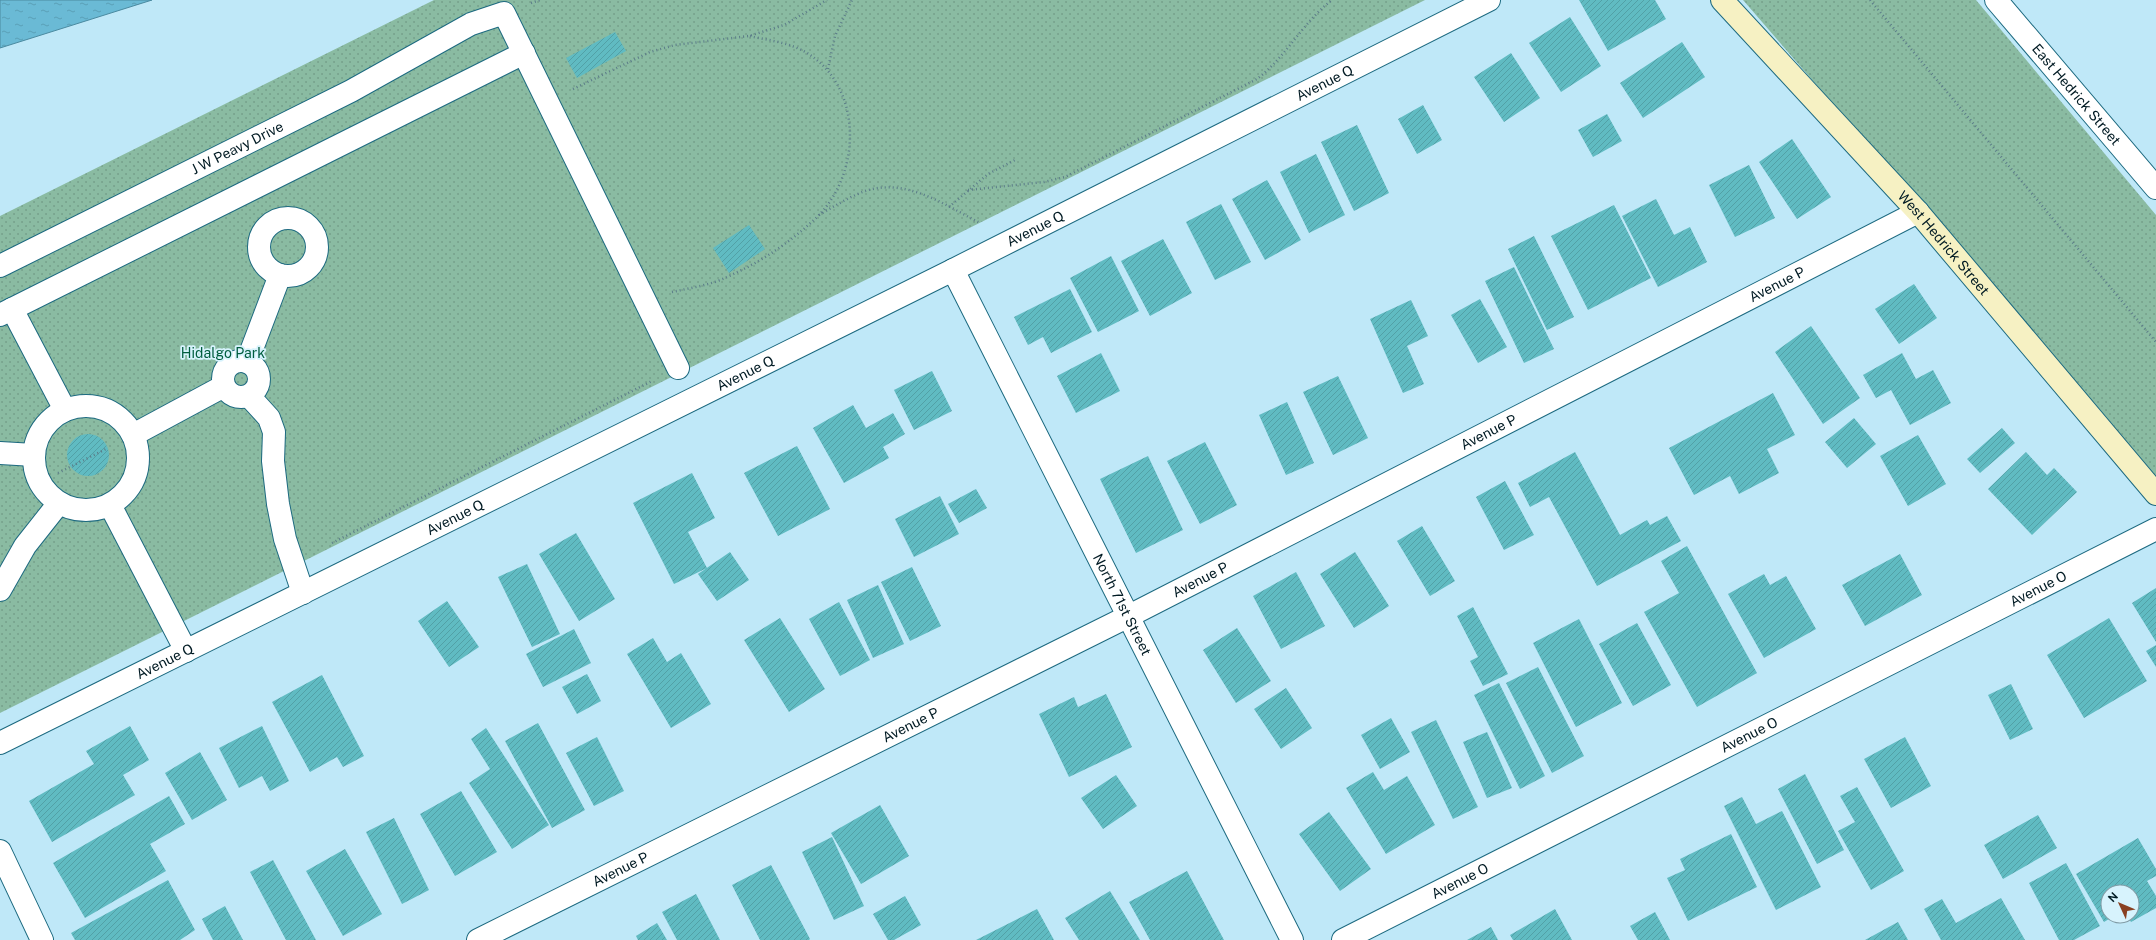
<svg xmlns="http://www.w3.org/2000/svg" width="2156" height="940" viewBox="0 0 2156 940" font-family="'Public Sans',sans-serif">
	<defs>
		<pattern id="park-dots" width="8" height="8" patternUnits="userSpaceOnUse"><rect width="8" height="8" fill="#8abba2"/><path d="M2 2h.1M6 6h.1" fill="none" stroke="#75a08b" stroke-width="1.8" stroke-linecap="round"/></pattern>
		<pattern id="water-ripples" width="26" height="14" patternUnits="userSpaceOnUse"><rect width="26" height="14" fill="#6abad5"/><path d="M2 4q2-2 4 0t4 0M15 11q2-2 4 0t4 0" fill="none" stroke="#5a9fb7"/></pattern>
		<pattern id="building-hatch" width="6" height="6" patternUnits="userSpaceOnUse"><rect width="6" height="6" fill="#60bbc2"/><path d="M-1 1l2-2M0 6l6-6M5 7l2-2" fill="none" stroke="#52a0a6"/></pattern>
	</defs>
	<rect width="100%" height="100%" fill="#bfe8f8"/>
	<path fill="url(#park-dots)" d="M434,0H1425L0,713V216Z
		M1743,0H1976L2156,215V478Z"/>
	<path fill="url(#water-ripples)" stroke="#4a8aa0" d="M0,0H152L0,48Z"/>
	<path fill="url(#building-hatch)" d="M1579,0H1655L1666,19L1608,51Z
		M1570,17L1601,66L1561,92L1529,43Z
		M615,32L626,51L577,78L566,58Z
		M1682,42L1705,77L1643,118L1620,83Z
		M1511,53L1540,98L1504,122L1474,77Z
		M1423,105L1442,140L1417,154L1398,119Z
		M1607,114L1622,141L1593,157L1578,130Z
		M1357,125L1389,193L1354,211L1321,142Z
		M1792,139L1831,197L1797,219L1759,162Z
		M1316,154L1345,215L1309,233L1280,172Z
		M1749,165L1775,218L1735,237L1709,185Z
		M1267,180L1301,240L1265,260L1232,199Z
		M1656,199L1674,235L1690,227L1707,262L1658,287L1622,216Z
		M1221,204L1251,262L1215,280L1186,222Z
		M1614,205L1651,278L1588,310L1551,236Z
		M749,225L765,249L729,273L713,248Z
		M1534,236L1574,317L1547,330L1508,249Z
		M1163,239L1192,293L1150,316L1121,261Z
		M1111,256L1139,311L1098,332L1070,278Z
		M1514,267L1554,349L1524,363L1485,281Z
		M1914,284L1937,318L1899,344L1875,309Z
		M1070,289L1092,332L1051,353L1043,337L1028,345L1014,317Z
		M1480,299L1507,347L1478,363L1451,315Z
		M1411,300L1428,336L1407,346L1424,384L1403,393L1370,319Z
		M1811,326L1860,398L1823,424L1775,352Z
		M1101,353L1120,391L1076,413L1057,376Z
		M1902,353L1916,379L1933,370L1951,403L1910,425L1891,390L1876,398L1863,375Z
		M932,371L952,411L914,430L894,390Z
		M1338,376L1368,438L1333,455L1303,392Z
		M1773,393L1795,435L1767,449L1779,473L1739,494L1730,476L1694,495L1669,448Z
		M1287,402L1314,463L1286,475L1259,415Z
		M853,405L866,428L893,413L905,434L883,447L889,458L844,483L813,428Z
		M1854,418L1876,444L1847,468L1825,442Z
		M2002,428L2015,443L1980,473L1967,459Z
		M67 455a21 21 0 1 1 42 0a21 21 0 1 1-42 0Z
		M1918,435L1946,484L1908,506L1880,456Z
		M1205,442L1237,505L1200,524L1167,461Z
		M797,446L830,509L778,536L744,473Z
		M1575,452L1620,535L1647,520L1650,525L1667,516L1681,541L1597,586L1549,497L1530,507L1518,483Z
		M2026,452L2047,475L2054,468L2077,492L2032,535L1988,489Z
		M1148,456L1183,530L1136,553L1100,479Z
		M692,473L715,518L688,532L707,568L674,584L633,503Z
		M1505,481L1534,535L1504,550L1476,497Z
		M976,489L987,508L959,523L948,504Z
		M940,496L959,534L914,557L895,519Z
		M1422,526L1455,581L1430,596L1397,541Z
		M576,533L615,599L579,621L539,554Z
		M1687,546L1757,673L1697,707L1644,612L1679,593L1661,561Z
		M730,552L749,580L717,601L698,574Z
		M1355,552L1389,606L1354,628L1320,574Z
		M1900,554L1922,595L1865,626L1842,585Z
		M527,564L560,634L532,647L498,577Z
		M912,567L941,626L910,641L881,582Z
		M1296,572L1325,626L1281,649L1253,596Z
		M1764,574L1770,585L1786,576L1816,629L1764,658L1728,594Z
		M878,585L904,644L873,658L847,600Z
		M2156,588V642L2132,603Z
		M447,601L479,647L449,667L418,621Z
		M839,602L870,660L840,676L809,619Z
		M1473,607L1508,674L1483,686L1470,661L1478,657L1457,616Z
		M780,618L825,689L789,712L744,640Z
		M2109,618L2147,681L2084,718L2047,655Z
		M1579,619L1622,703L1576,727L1533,643Z
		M1637,623L1671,685L1633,706L1599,644Z
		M1237,628L1271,681L1236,703L1203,650Z
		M574,629L591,663L543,687L526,654Z
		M653,638L667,662L681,653L711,704L671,728L627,654Z
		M2156,645V667L2146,651Z
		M1538,667L1584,756L1552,773L1506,683Z
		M587,674L601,701L577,714L562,687Z
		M322,675L364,756L343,767L337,757L310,772L272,702Z
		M1499,683L1545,776L1520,789L1474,695Z
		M2011,684L2033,729L2010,740L1988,695Z
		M1286,688L1312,728L1281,749L1254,709Z
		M1106,694L1132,747L1069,777L1039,714L1074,697L1078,707Z
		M1391,718L1410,752L1380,769L1361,735Z
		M1436,720L1478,807L1453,819L1411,732Z
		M538,723L585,810L552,828L505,741Z
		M130,726L149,760L123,775L135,795L52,842L29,801L94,764L86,751Z
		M262,726L289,781L270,791L262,776L239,788L219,748Z
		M486,728L549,825L512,849L469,783L490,769L471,739Z
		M1487,732L1512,788L1487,798L1463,742Z
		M597,737L624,791L594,806L566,753Z
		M1905,737L1931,786L1891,808L1864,759Z
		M200,752L227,800L192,820L165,773Z
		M1373,772L1384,790L1407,776L1435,825L1386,854L1346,788Z
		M1805,774L1844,850L1817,864L1778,789Z
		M1116,775L1137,806L1103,829L1081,798Z
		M1857,787L1904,871L1871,890L1838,831L1855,822L1840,796Z
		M461,791L497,852L455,876L420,814Z
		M169,796L185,824L150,844L166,871L85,918L53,863Z
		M1742,797L1756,824L1782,811L1821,887L1776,910L1724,806Z
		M880,805L909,856L861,884L831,833Z
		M1329,812L1371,869L1340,891L1299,834Z
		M2038,815L2057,848L2003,879L1984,845Z
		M394,818L429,890L402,904L366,832Z
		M1731,834L1757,887L1688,921L1667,878L1685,870L1680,859Z
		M832,837L864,906L834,920L802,852Z
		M2138,838L2156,869V876L2147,881L2156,896V908L2131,922L2127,916H2132V892H2108V916H2114L2104,922L2076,874Z
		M345,849L382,914L343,936L306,871Z
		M273,860L316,940H286L250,872Z
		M2066,863L2100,926L2074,940H2059L2029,883Z
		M771,865L810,939L809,940H760L732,885Z
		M1187,871L1224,940H1150L1129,902Z
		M168,880L195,930L180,940H75L71,933Z
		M1110,891L1140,940H1079L1065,918Z
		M696,894L720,940H677L662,912Z
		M905,896L921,925L894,940H888L873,914Z
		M2001,898L2025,940H1941L1924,909L1942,899L1956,923Z
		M225,906L243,940H213L202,919Z
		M1037,909L1054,940H976Z
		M1555,909L1572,940H1513L1510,935Z
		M1655,912L1670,940H1638L1630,926Z
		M1898,922L1908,940H1865Z
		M657,923L667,940H638L636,936Z
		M1491,927L1498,940H1467Z"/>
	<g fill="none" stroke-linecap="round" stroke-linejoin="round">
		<g stroke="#1d6a80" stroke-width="24">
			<g id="street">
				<path id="s1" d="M1996,0L2156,188"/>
				<circle cx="288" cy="247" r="29"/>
				<path id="s2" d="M0,266L351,91L471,24L504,13L678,368"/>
				<path id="s3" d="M953,270L1292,940"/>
				<path d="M12,309L65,410"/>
				<path d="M0,315L524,53"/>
				<circle cx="241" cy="379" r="18"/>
				<path d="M247,362L280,275"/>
				<path d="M249,396L269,418L274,432L273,461L278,504L285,539L303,593"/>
				<circle cx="86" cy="458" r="52"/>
				<path d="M133,435L224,386"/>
				<path d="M0,453L34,455"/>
				<path d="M110,505L186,651"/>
				<path d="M0,590L25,546L59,503"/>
				<path id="s4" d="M0,743L953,270L1489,0"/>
				<path d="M0,851L42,940"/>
				<path id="s5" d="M478,940L1127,617L1918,212"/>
				<path id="s6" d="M1343,940L2156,529"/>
			</g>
		</g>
		<g stroke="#1d6a80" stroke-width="24">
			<g id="secondary">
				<path id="s7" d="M1722,0L1918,212L2156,494"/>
			</g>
		</g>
		<path stroke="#5b7c88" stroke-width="2.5" stroke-dasharray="1 3" stroke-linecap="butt" d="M1870,0L2156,342
			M531,3L540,0
			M828,69L835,36L852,0
			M573,89L650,52L675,45L749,36L784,25L827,0
			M968,190L1044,182L1065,177L1257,79C1286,57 1303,22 1332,0
			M949,207L988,174L1017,159
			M819,215C833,207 846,199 860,193C903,175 943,204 980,223
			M672,292C690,288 711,285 727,277C761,262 791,242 817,217C862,173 863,87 807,53C791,43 768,40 749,36
			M58,473L108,448
			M332,543L652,381"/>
		<use href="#street" stroke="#fff" stroke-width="22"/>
		<use href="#secondary" stroke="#f6f1c3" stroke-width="22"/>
	</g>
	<g text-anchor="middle" stroke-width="3.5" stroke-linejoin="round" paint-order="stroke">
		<g font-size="14" fill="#001a23" stroke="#d7f3fd">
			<text dy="5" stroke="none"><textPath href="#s4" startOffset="1480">Avenue Q</textPath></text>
			<text dy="5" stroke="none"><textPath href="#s1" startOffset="124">East Hedrick Street</textPath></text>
			<text dy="5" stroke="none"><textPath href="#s2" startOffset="265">J W Peavy Drive</textPath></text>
			<text dy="5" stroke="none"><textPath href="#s4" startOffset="1156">Avenue Q</textPath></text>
			<text dy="5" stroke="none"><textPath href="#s7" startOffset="329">West Hedrick Street</textPath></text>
			<text dy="5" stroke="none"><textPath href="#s5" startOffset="1455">Avenue P</textPath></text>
			<text dy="5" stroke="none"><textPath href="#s4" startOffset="832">Avenue Q</textPath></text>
			<text dy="5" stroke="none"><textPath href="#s5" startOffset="1131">Avenue P</textPath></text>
			<text dy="5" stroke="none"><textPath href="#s4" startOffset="508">Avenue Q</textPath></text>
			<text dy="5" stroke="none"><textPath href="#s5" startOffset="807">Avenue P</textPath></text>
			<text dy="5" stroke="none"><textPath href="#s6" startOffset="779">Avenue O</textPath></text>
			<text dy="5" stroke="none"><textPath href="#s3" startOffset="375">North 71st Street</textPath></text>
			<text dy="5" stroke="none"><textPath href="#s4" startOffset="184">Avenue Q</textPath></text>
			<text dy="5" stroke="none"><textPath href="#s5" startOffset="483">Avenue P</textPath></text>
			<text dy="5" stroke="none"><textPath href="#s6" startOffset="455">Avenue O</textPath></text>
			<text dy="5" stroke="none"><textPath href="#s5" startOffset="159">Avenue P</textPath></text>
			<text dy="5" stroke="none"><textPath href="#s6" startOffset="131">Avenue O</textPath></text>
		</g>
		<g font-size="14" fill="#005d3e" stroke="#d7f3fd">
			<text x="223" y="358">Hidalgo Park</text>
		</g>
	</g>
	<g transform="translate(2120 904) rotate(314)"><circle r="19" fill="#d7f3fd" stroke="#819ca6"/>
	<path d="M0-3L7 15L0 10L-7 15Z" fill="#894022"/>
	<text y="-6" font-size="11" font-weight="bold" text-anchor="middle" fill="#001a23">N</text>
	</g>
</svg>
